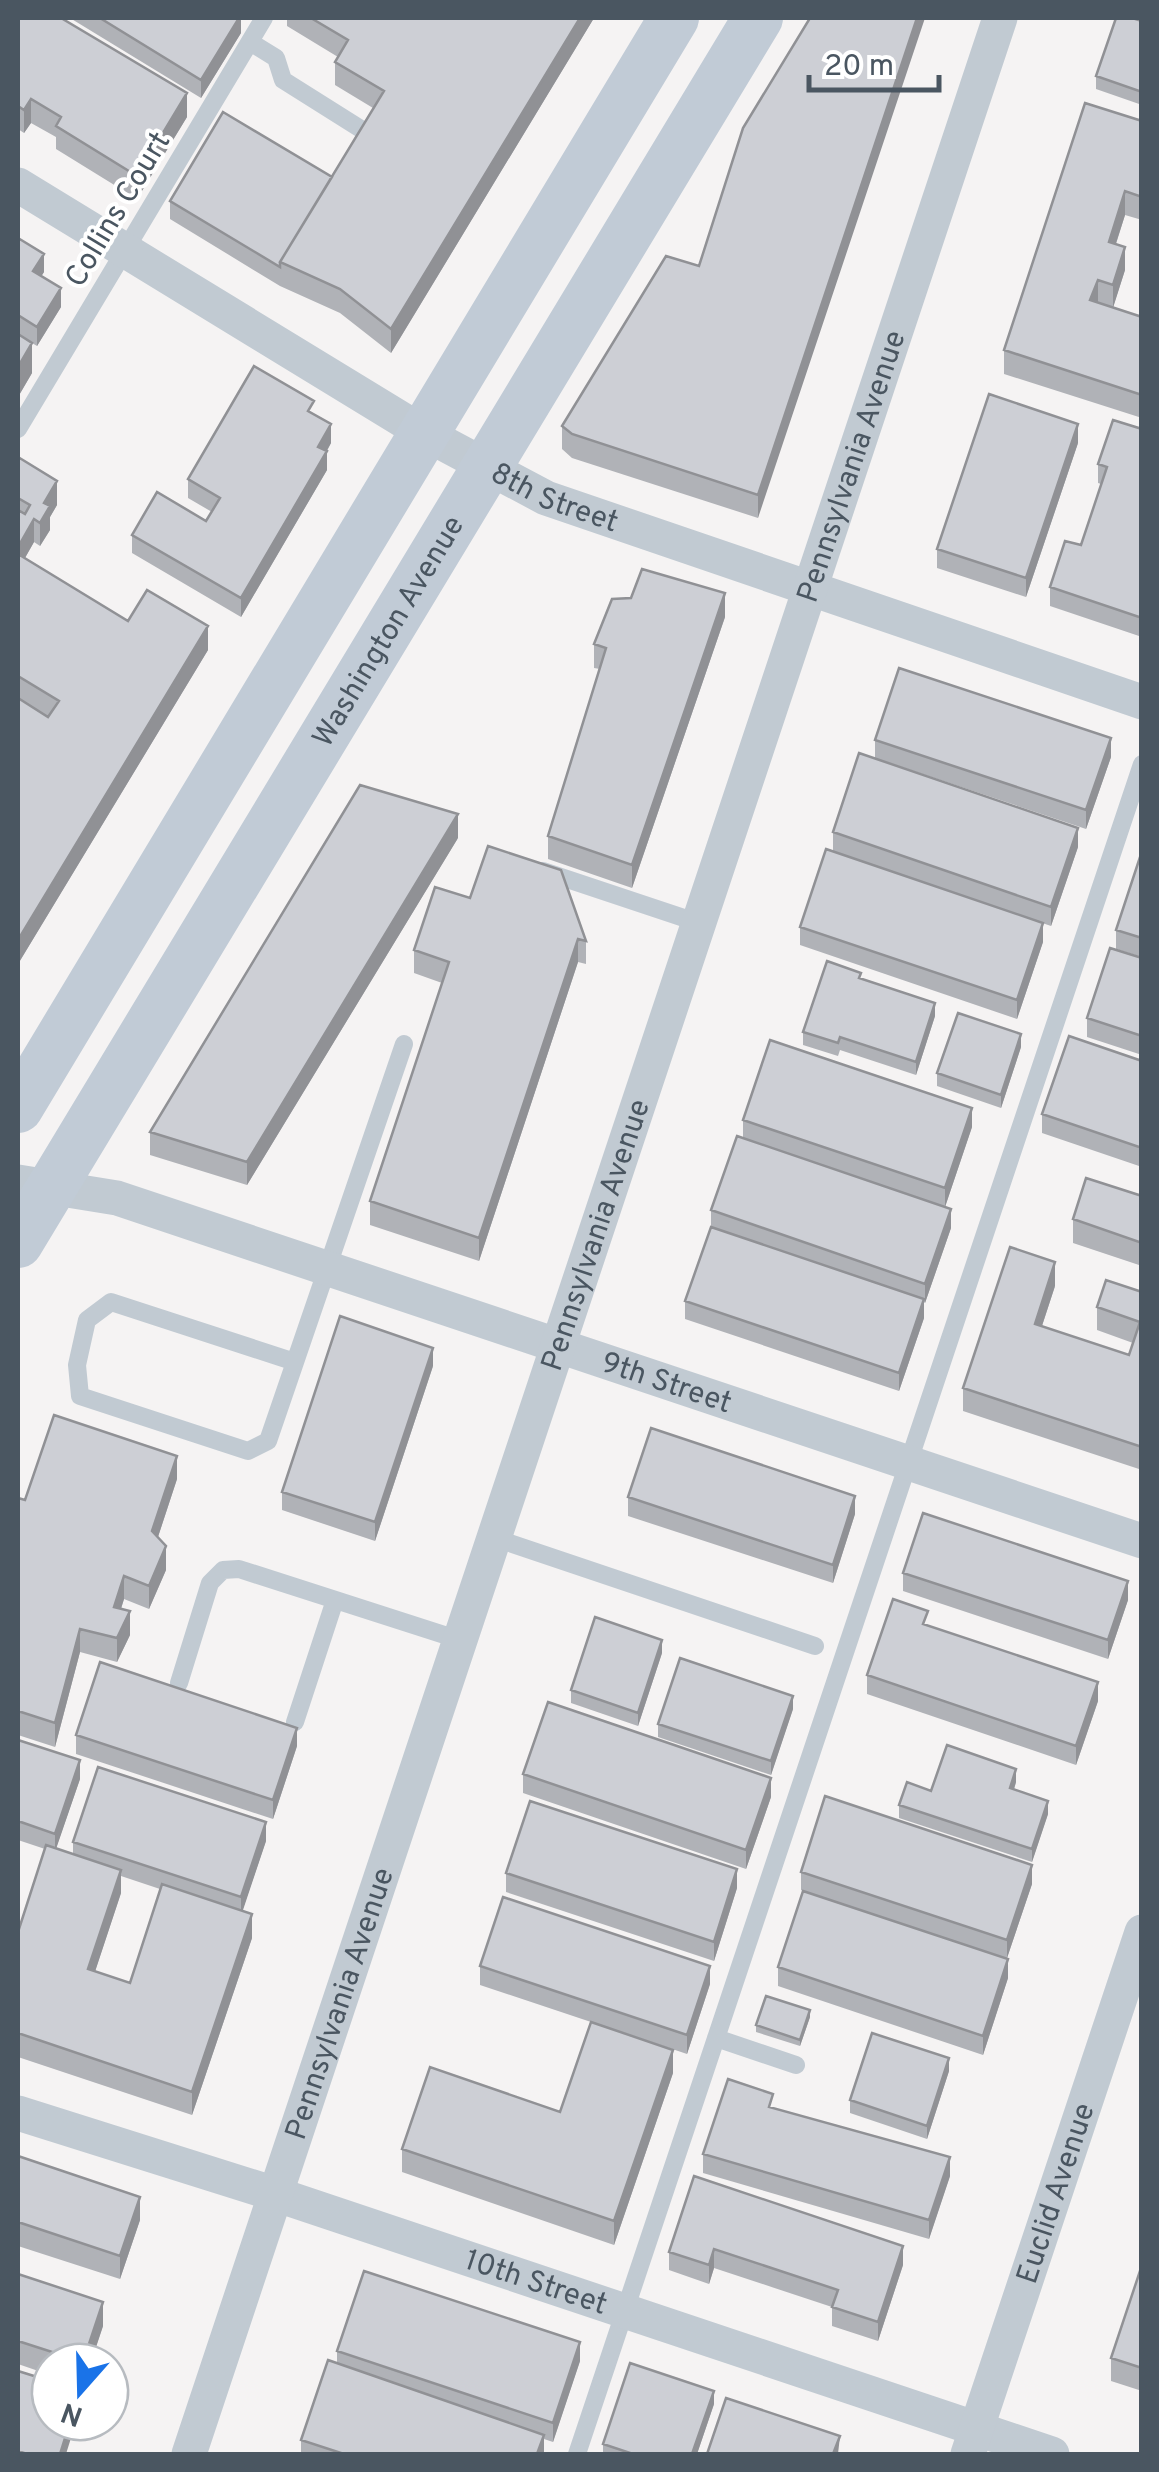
<svg xmlns="http://www.w3.org/2000/svg" width="1159" height="2472" viewBox="0 0 1159 2472" font-family="Overpass,sans-serif">
	<rect width="100%" height="100%" fill="#f5f3f3"/>
	<g fill="none" stroke-linecap="round" stroke-linejoin="round">
		<path stroke="#c1cad2" stroke-width="18" d="M250,42L276,58L283,80L364,131
			M18,429L264,18
			M543,871L699,923
			M295,1362L111,1302L87,1320L77,1365L80,1396L248,1451L268,1441C314,1309 358,1176 404,1044
			M495,1538L815,1646
			M179,1683L210,1583L223,1570L239,1569L460,1640
			M295,1722L335,1600
			M716,2038L796,2065
			M577,2454L1142,764"/>
		<g stroke="#c1cad2" stroke-width="35">
			<path id="s1" d="M18,185L424,433L546,498L1142,702"/>
			<path id="s2" d="M18,1182L117,1198L1142,1541"/>
			<path id="s3" d="M18,2113L275,2194L1052,2454"/>
			<path id="s4" d="M189,2454L1000,18"/>
			<path id="s5" d="M968,2454L1142,1932"/>
		</g>
		<g stroke="#c1cbd6" stroke-width="50">
			<path d="M18,1108L674,18"/>
			<path id="s6" d="M18,1243L758,18"/>
		</g>
	</g>
	<path fill="#b0b2b7" fill-rule="evenodd" d="M18,18L187,117L137,199L56,149V137L31,123L24,133L18,129Z
		M70,18H241V33L201,98Z
		M287,18H594L391,353L340,313L280,286L170,219V201L332,177L373,108L335,85V62L338,57L287,26Z
		M810,18L758,518L572,458L562,449V426L699,266Z
		M1142,21V105L1096,89V76Z
		M1142,121V220L1125,215L1116,244L1125,270L1113,307L1142,317V418L1004,374V350Z
		M18,238L44,272L41,276L61,307L37,346L32,343V373L18,397Z
		M314,414L331,443L327,451V470L241,617L132,553V535L206,521L212,512L188,498V479Z
		M1142,429V637L1050,606V587L1081,545L1101,484L1098,483V464Z
		M1078,443L1026,597L937,568V549Z
		M18,457L57,505L50,517V530L40,546L34,542L25,558L128,621L208,650L18,964Z
		M725,617L632,888L548,859V836L600,669L594,668V644Z
		M875,740L1111,757L1086,829L875,758Z
		M1142,823V851L1139,850V832Z
		M833,832L1078,847L1051,926L833,851Z
		M458,838L247,1185L150,1155V1132Z
		M1141,854L1142,957L1116,949V930Z
		M435,887L586,941V964L578,962L479,1261L370,1225V1201L442,983L414,973V950Z
		M800,927L1043,942L1017,1019L800,945Z
		M1142,958V1055L1087,1037V1018Z
		M861,978L935,1016L916,1075L840,1050L838,1056L803,1045V1032Z
		M1021,1047L1001,1108L937,1086V1073Z
		M1142,1061V1167L1042,1133V1114Z
		M743,1120L972,1127L945,1207L951,1228L925,1303L924,1302V1318L899,1391L685,1319V1301L711,1227V1210L743,1138Z
		M1142,1196V1266L1073,1243V1219Z
		M1055,1286L1042,1326L1129,1355L1133,1343L1097,1330V1307L1142,1292V1470L963,1411V1388Z
		M433,1366L375,1541L282,1510V1492Z
		M177,1479L158,1537L166,1570L149,1609L124,1599L121,1609L130,1635L117,1662L80,1652L55,1747L18,1735V1498L25,1500Z
		M628,1497L855,1514L833,1583L628,1516Z
		M903,1573L1128,1600L1108,1659L903,1591Z
		M662,1653L638,1726L571,1703V1690Z
		M867,1675L1098,1701L1076,1765L867,1694Z
		M793,1709L771,1775L658,1737V1724Z
		M76,1735L297,1746L273,1819L76,1754Z
		M18,1740L80,1779L56,1848L73,1854V1842L266,1841L242,1911L252,1938L192,2115L18,2057V1932L45,1849L18,1840ZM121,1876L160,1889L130,1983L95,1971L121,1893Z
		M523,1774L771,1797L746,1869L523,1793Z
		M1016,1782L1014,1790L1048,1814L1032,1862L899,1818V1805L931,1791Z
		M801,1872L1032,1884L1007,1958L1008,1978L983,2055L778,1986V1967L803,1891L801,1890Z
		M506,1873L737,1888L714,1961L506,1892Z
		M480,1966L710,1984L687,2054L598,2024L673,2073L614,2245L402,2172V2149L560,2112L591,2022L480,1985Z
		M810,2017L800,2046L756,2032V2025Z
		M949,2071L927,2139L850,2113V2100Z
		M773,2108L950,2176L929,2239L703,2173V2154Z
		M18,2156L140,2220L120,2279L18,2246Z
		M694,2176L903,2265L878,2341L832,2326V2307L714,2268L709,2284L669,2270V2252Z
		M1142,2265V2391L1111,2381V2358Z
		M18,2274L103,2326L91,2362H50V2375L18,2364Z
		M337,2351L580,2361L553,2442L544,2439V2454H301V2440L337,2363Z
		M714,2404L697,2454H600L603,2453V2444Z"/>
	<path fill="#909195" d="M239,18H241V33L201,98V80Z
		M580,18H594L391,353V329Z
		M917,18H925L758,518V495Z
		M187,93V117L137,199V176Z
		M31,99V123L24,133V110Z
		M1125,191V215L1109,265V242Z
		M1125,247V270L1113,308V285Z
		M44,254V272L33,290V271Z
		M1098,280V304L1090,300Z
		M61,288V307L37,346V327Z
		M32,343V373L18,397V367Z
		M331,424V443L318,466V447Z
		M1078,424V443L1026,597V578Z
		M327,451V470L241,617V598Z
		M57,481V505L50,517V530L40,546V523L44,503Z
		M34,519V542L18,570V547Z
		M725,593V617L632,888V865Z
		M208,626V650L18,964V940Z
		M1111,738V757L1086,829V810Z
		M458,814V838L247,1185V1162Z
		M1078,828V847L1051,926V907Z
		M1043,923V942L1017,1019V1000Z
		M578,939V962L479,1261V1238Z
		M935,1003V1016L916,1075V1062Z
		M1021,1034V1047L1001,1108V1095Z
		M972,1108V1127L945,1207V1188Z
		M951,1209V1228L925,1303V1284Z
		M1055,1262V1286L1035,1347V1324Z
		M924,1299V1318L899,1391V1373Z
		M433,1348V1366L375,1541V1522Z
		M177,1456V1479L152,1555V1531Z
		M855,1496V1514L833,1583V1565Z
		M166,1546V1570L149,1609V1586Z
		M124,1576V1599L114,1630V1607Z
		M1128,1581V1600L1108,1659V1640Z
		M130,1611V1635L117,1662V1638Z
		M80,1629V1652L55,1747V1723Z
		M662,1640V1653L638,1726V1713Z
		M1098,1682V1701L1076,1765V1746Z
		M793,1696V1709L771,1775V1761Z
		M297,1728V1746L273,1819V1800Z
		M80,1760V1779L55,1852V1834Z
		M1016,1769V1782L1010,1801V1788Z
		M771,1778V1797L746,1869V1850Z
		M1048,1801V1814L1032,1862V1849Z
		M266,1822V1841L241,1916V1897Z
		M1032,1865V1884L1007,1958V1940Z
		M737,1869V1888L714,1961V1942Z
		M121,1870V1893L88,1993V1969Z
		M252,1914V1938L192,2115V2092Z
		M1008,1959V1978L983,2055V2036Z
		M710,1966V1984L687,2054V2035Z
		M810,2010V2017L800,2046V2040Z
		M673,2050V2073L614,2245V2221Z
		M949,2058V2071L927,2139V2126Z
		M950,2157V2176L929,2239V2220Z
		M140,2197V2220L120,2279V2256Z
		M903,2246V2265L878,2341V2322Z
		M714,2249V2268L709,2284V2265Z
		M103,2302V2326L91,2362H83Z
		M580,2342V2361L553,2442V2423Z
		M714,2391V2404L697,2454H692Z
		M70,2422H76L66,2454H60Z
		M544,2435V2454H537Z
		M840,2436L838,2454H833Z"/>
	<path fill="#cdcfd5" stroke="#909195" stroke-width="2.5" d="M18,18H61L187,93L137,176L56,126L61,117L31,99L24,110L18,106Z
		M100,18H239L201,80Z
		M311,18H580L391,329L340,289L280,262L384,91L335,62L348,40Z
		M810,18H917L758,495L572,434L562,426L666,256L699,266L743,128Z
		M1116,18H1132L1142,21V92L1096,76Z
		M1085,103L1142,121V197L1125,191L1109,242L1125,247L1113,285L1098,280L1090,300L1142,317V395L1004,350Z
		M223,112L332,177L280,262V267L170,201Z
		M18,238L44,254L33,271L61,288L37,327L18,315Z
		M18,334L32,343L18,367Z
		M254,366L314,401L308,411L331,424L318,447L327,451L241,598L132,535L157,492L206,521L220,498L188,479Z
		M989,394L1078,424L1026,578L937,549Z
		M1113,420L1142,429V618L1050,587L1065,541L1081,545L1107,467L1098,464Z
		M18,457L57,481L44,503L50,506L40,523L34,519L18,547V510L25,514L30,505L18,498Z
		M18,554L128,621L147,590L208,626L18,940V698L48,717L59,701L18,676Z
		M642,569L725,593L632,865L548,836L606,648L594,644L612,599L631,598Z
		M899,668L1111,738L1086,810L875,740Z
		M859,753L1078,828L1051,907L833,832Z
		M360,785L458,814L247,1162L150,1132Z
		M488,846L561,870L586,941L578,939L479,1238L370,1201L449,962L414,950L435,887L470,898Z
		M826,849L1043,923L1017,1000L800,927Z
		M1141,854H1142V938L1116,930Z
		M1110,948L1142,958V1036L1087,1018Z
		M827,961L861,973L859,978L935,1003L916,1062L840,1037L838,1043L803,1032Z
		M958,1013L1021,1034L1001,1095L937,1073Z
		M1069,1036L1142,1061V1148L1042,1114Z
		M770,1040L972,1108L945,1188L743,1120Z
		M737,1136L951,1209L925,1284L711,1210Z
		M1086,1178L1142,1196V1243L1073,1219Z
		M711,1227L924,1299L899,1373L685,1301Z
		M1010,1247L1055,1262L1035,1324L1129,1355L1140,1322L1097,1307L1106,1280L1142,1292V1447L963,1388Z
		M340,1316L433,1348L375,1522L282,1492Z
		M54,1415L177,1456L152,1531L166,1546L149,1586L124,1576L114,1607L130,1611L117,1638L80,1629L55,1723L18,1711V1498L25,1500Z
		M651,1428L855,1496L833,1565L628,1497Z
		M923,1513L1128,1581L1108,1640L903,1573Z
		M893,1599L928,1611L923,1624L1098,1682L1076,1746L867,1675Z
		M595,1617L662,1640L638,1713L571,1690Z
		M680,1658L793,1696L771,1761L658,1724Z
		M100,1662L297,1728L273,1800L76,1735Z
		M548,1702L771,1778L746,1850L523,1774Z
		M18,1740L80,1760L55,1834L18,1821Z
		M947,1745L1016,1769L1010,1788L1048,1801L1032,1849L899,1805L907,1782L931,1791Z
		M98,1767L266,1822L241,1897L73,1842Z
		M825,1796L1032,1865L1007,1940L801,1872Z
		M530,1801L737,1869L714,1942L506,1873Z
		M46,1845L121,1870L88,1969L130,1983L162,1884L252,1914L192,2092L18,2033V1932Z
		M803,1891L1008,1959L983,2036L778,1967Z
		M503,1897L710,1966L687,2035L480,1966Z
		M766,1996L810,2010L800,2040L756,2025Z
		M591,2022L673,2050L614,2221L402,2149L430,2067L560,2112Z
		M872,2033L949,2058L927,2126L850,2100Z
		M728,2079L773,2094L769,2107L950,2157L929,2220L703,2154Z
		M18,2156L140,2197L120,2256L18,2222Z
		M694,2176L903,2246L878,2322L832,2307L838,2290L714,2249L709,2265L669,2252Z
		M1142,2265V2368L1111,2358Z
		M364,2271L580,2342L553,2423L337,2351Z
		M18,2274L103,2302L83,2362L18,2341Z
		M328,2360L544,2435L537,2454H344L301,2440Z
		M630,2363L714,2391L692,2454H633L603,2444Z
		M18,2371L50,2381V2422H70L60,2454H27L18,2451Z
		M726,2398L840,2436L833,2454H707Z"/>
	<g text-anchor="middle" stroke-width="8" stroke-linejoin="round" paint-order="stroke">
		<g font-size="30" fill="#4a5661" stroke="#fff">
			<text transform="translate(117 209) rotate(-59)" y="10">Collins Court</text>
			<text dy="10" stroke="none"><textPath href="#s4" startOffset="2095">Pennsylvania Avenue</textPath></text>
			<text dy="10" stroke="none"><textPath href="#s1" startOffset="622">8th Street</textPath></text>
			<text dy="10" stroke="none"><textPath href="#s6" startOffset="715">Washington Avenue</textPath></text>
			<text dy="10" stroke="none"><textPath href="#s4" startOffset="1285">Pennsylvania Avenue</textPath></text>
			<text dy="10" stroke="none"><textPath href="#s2" startOffset="680">9th Street</textPath></text>
			<text dy="10" stroke="none"><textPath href="#s4" startOffset="475">Pennsylvania Avenue</textPath></text>
			<text dy="10" stroke="none"><textPath href="#s5" startOffset="275">Euclid Avenue</textPath></text>
			<text dy="10" stroke="none"><textPath href="#s3" startOffset="545">10th Street</textPath></text>
		</g>
	</g>
	<rect width="1159" height="2472" fill="none" stroke="#4a5661" stroke-width="40"/>
	<g transform="translate(80 2392) rotate(200)"><circle r="48" fill="#ffffff" stroke="#b7bbc0" stroke-width="2.5"/>
	<path d="M0-8L18 38L0 25L-18 38Z" fill="#1a73e8"/>
	<text y="-15" font-size="28" font-weight="bold" text-anchor="middle" fill="#4a5661">N</text>
	</g>
	<path d="M809 75v15h130v-15" fill="none" stroke="#4a5661" stroke-width="5"/>
	<text x="824" y="75" font-size="30" fill="#4a5661" stroke="#ffffff" stroke-width="8" paint-order="stroke">20 m</text>
</svg>
